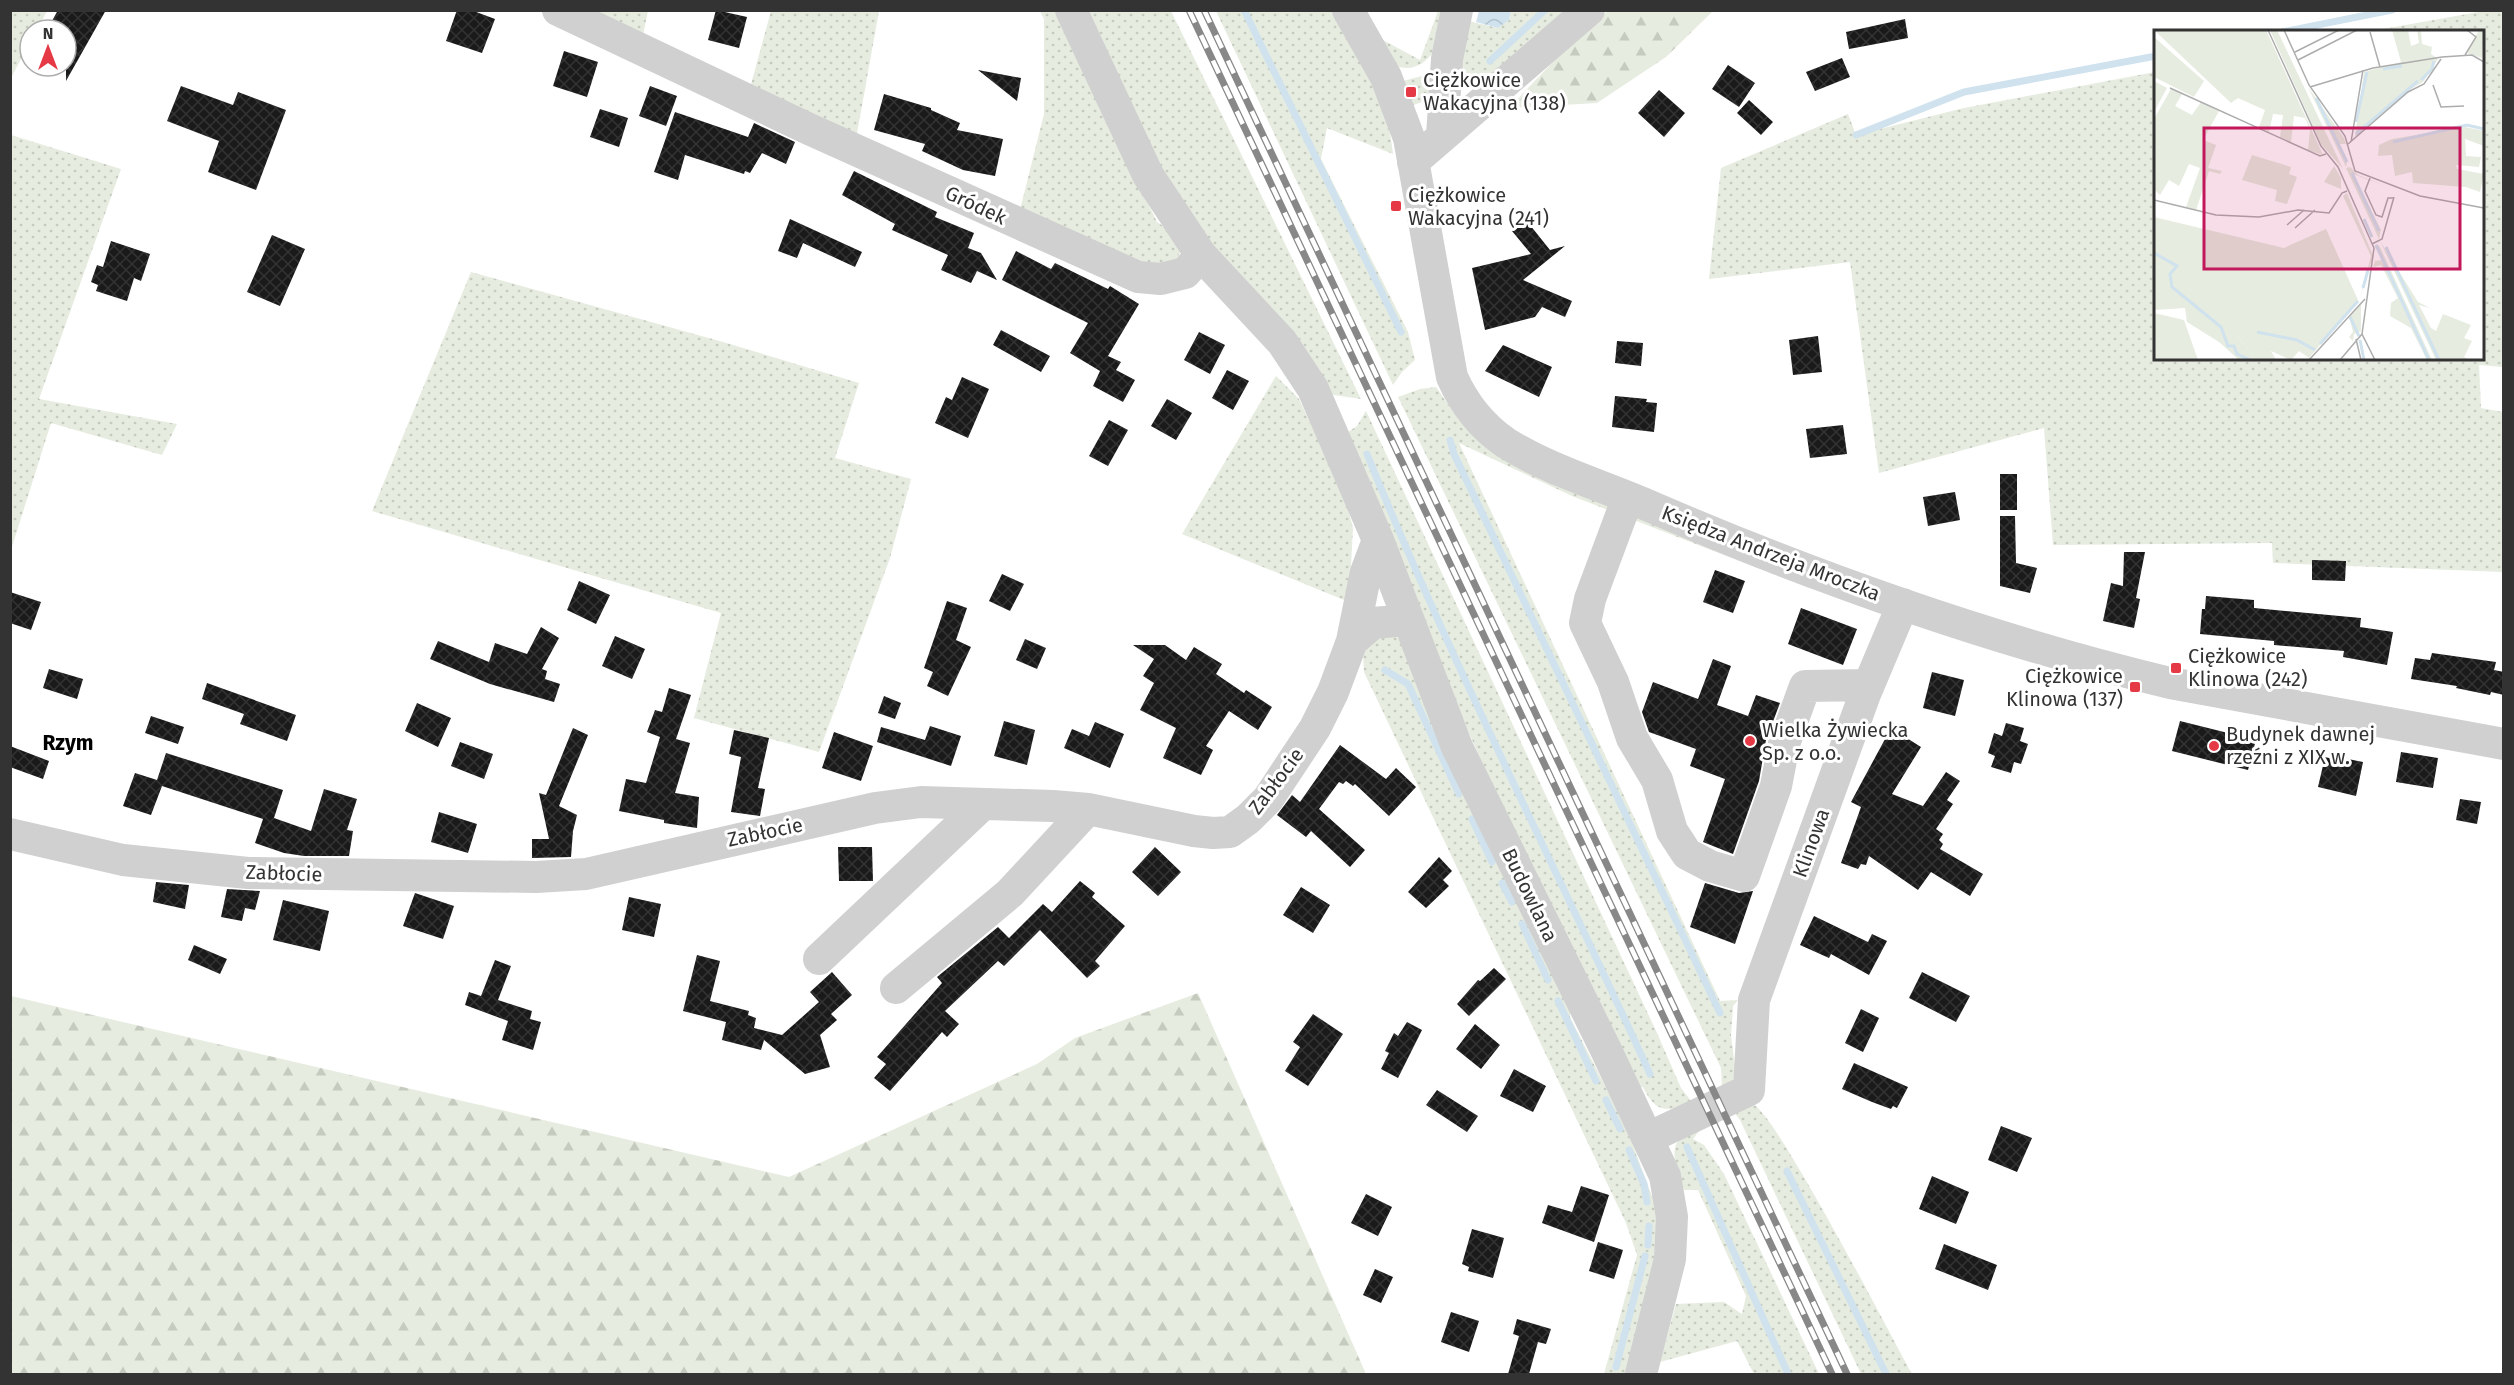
<svg xmlns="http://www.w3.org/2000/svg" width="2514" height="1385" viewBox="0 0 2514 1385" font-family="'Fira Sans',sans-serif">
	<defs>
		<pattern id="grass-dots" width="8" height="8" patternUnits="userSpaceOnUse" patternTransform="scale(1.5)"><rect width="8" height="8" fill="#e6ecdf"/><path d="M2 2h.1M6 6h.1" fill="none" stroke="#c6cbc0" stroke-width="1.8" stroke-linecap="round"/></pattern>
		<pattern id="forest-firs" width="22" height="20" patternUnits="userSpaceOnUse" patternTransform="scale(1.5)"><rect width="22" height="20" fill="#e6ecdf"/><path d="M5 1l3.5 6h-7zM16 11l3.5 6h-7z" fill="#c6cbc0"/></pattern>
		<pattern id="water-waves" width="16" height="10" patternUnits="userSpaceOnUse" patternTransform="scale(1.5)"><rect width="16" height="10" fill="#cfe2ee"/><path d="M0 5q4-4 8 0t8 0" fill="none" stroke="#b2c2cd"/></pattern>
		<pattern id="building-cross-hatch" width="8" height="8" patternUnits="userSpaceOnUse" patternTransform="scale(1.5)"><rect width="8" height="8" fill="#1a1a1a"/><path d="M0 0l8 8M0 8l8-8" fill="none" stroke="#333"/></pattern>
	</defs>
	<rect width="100%" height="100%" fill="#fff"/>
	<path fill="url(#grass-dots)" d="M11,10L47,11L37,30H30V42L11,78Z
		M583,11H648L642,40Z
		M771,11H879L856,139L750,88Z
		M1040,11H1057L1157,222L1169,230L1181,251L1173,265L1155,267L1019,214L1044,114V19Z
		M1082,11H1171L1361,399L1327,394L1266,303L1210,242L1154,163Z
		M1216,11H1335C1358,56 1389,102 1393,154L1327,128L1321,159L1408,332L1415,360L1402,372L1393,385Z
		M1438,11H1450C1442,33 1436,64 1409,68C1404,68 1399,68 1395,65C1390,60 1386,47 1383,40L1420,60Z
		M1511,11H1570L1479,91L1453,84L1464,20L1498,28L1509,20Z
		M2484,11H2503V367L2479,365L2481,408L2503,412V572L2273,563L2272,543L2053,545L2044,428L1879,473L1850,262L1709,279L1721,168L1848,114L1856,135L1964,108L2155,72L2156,358H2482V32L2372,31Z
		M1437,72L1436,98L1413,105L1403,81Z
		M11,135L121,169L39,399L177,424L162,455L51,423L11,550Z
		M471,272L723,342L859,383L835,458L911,479L890,558L819,752L694,718L721,613L372,511Z
		M1276,376L1299,399L1345,497L1353,528L1349,602L1182,534Z
		M1436,387L1459,420L1480,439L1811,581L1809,588L1572,496L1459,443L1720,1001L1738,1000L1733,1006L1731,1036L1736,1073L1733,1081L1722,1087L1721,1068L1398,397L1420,389Z
		M1366,411L1657,1033L1681,1088L1692,1102C1668,1113 1655,1113 1643,1087L1635,1089L1512,830L1429,643L1348,432L1357,426Z
		M1391,633L1405,643L1571,1003L1570,1017L1627,1129L1663,1226L1630,1374H1604L1637,1255L1626,1223L1364,672L1363,654L1372,636Z
		M1754,1105C1777,1116 1891,1336 1912,1374H1861L1740,1120L1734,1112Z
		M1703,1126L1693,1139L1704,1145L1724,1174L1819,1374H1754L1737,1341L1660,1362L1676,1304L1724,1302L1742,1314L1746,1296L1698,1190H1684C1679,1176 1667,1149 1681,1138C1687,1133 1696,1130 1703,1126Z"/>
	<path fill="url(#forest-firs)" d="M1608,11H1713L1666,57L1597,103L1509,108L1573,41Z
		M1198,993L1366,1374H11V996L789,1177L1037,1064L1075,1038Z"/>
	<path fill="url(#water-waves)" d="M1479,11V10L1511,11L1509,20L1498,28L1476,22Z"/>
	<g fill="none" stroke-linecap="round" stroke-linejoin="round">
		<path stroke="#cfe2ee" stroke-width="7" d="M1244,10L1401,332
			M2282,32L2392,10
			M1490,61L1545,10
			M1856,135L1964,92L2156,56
			M1450,440L1454,454L1720,1013
			M1367,454C1452,665 1556,867 1650,1074
			M1385,670L1408,684L1459,794
			M1472,819L1492,862
			M1502,883L1512,902
			M1522,924L1548,980
			M1558,1001L1596,1081
			M1606,1100L1620,1129
			M1687,1147L1788,1374
			M1629,1150L1644,1184L1647,1202
			M1787,1171L1886,1374
			M1648,1245L1649,1226
			M1616,1367L1645,1256"/>
	</g>
	<path fill="url(#building-cross-hatch)" d="M58,10H106L66,81V30H47Z
		M457,10H471L495,19L482,53L446,41Z
		M716,10L747,17L739,48L708,40Z
		M1905,19L1908,38L1849,49L1846,32Z
		M564,51L598,62L587,97L553,86Z
		M1842,58L1850,77L1815,91L1806,72Z
		M1728,65L1755,83L1739,107L1712,89Z
		M978,70L1021,78L1017,101Z
		M181,86L233,105L238,92L286,110L256,190L208,172L219,141L167,121Z
		M650,86L677,96L666,126L639,116Z
		M1659,90L1685,113L1664,137L1638,113Z
		M884,94L931,108V110L960,123L957,130L1003,139L995,176L963,170L922,151L925,144L874,130Z
		M1749,100L1773,122L1761,135L1737,113Z
		M600,109L628,118L619,147L590,137Z
		M675,112L748,137L754,123L795,142L786,164L762,153L750,173L745,171L744,174L685,155L678,180L654,172Z
		M854,171L937,212L935,217L974,233L968,248L981,253L997,280L977,271L971,283L941,270L948,255L892,230L895,224L842,195Z
		M790,219L862,252L855,267L803,243L797,258L778,251Z
		M1526,220L1550,250L1565,246L1523,280L1572,301L1565,317L1542,307L1535,317L1485,330L1472,268L1531,254L1512,231Z
		M272,235L305,249L280,306L247,292Z
		M111,241L150,254L141,281L134,278L127,301L96,291L98,285L91,282L97,265L103,267Z
		M1016,251L1051,269L1055,263L1108,289L1110,286L1139,304L1108,356L1121,362L1116,370L1135,380L1123,402L1093,386L1100,371L1070,353L1088,323L1002,280Z
		M1001,330L1050,356L1041,372L993,345Z
		M1199,332L1225,345L1210,374L1184,360Z
		M1818,336L1822,372L1793,375L1789,340Z
		M1617,341L1643,343L1641,366L1615,363Z
		M1503,345L1552,367L1539,397L1485,371Z
		M1227,370L1249,381L1233,410L1212,398Z
		M962,377L989,389L968,438L935,423L946,397L952,400Z
		M1615,396L1647,399L1646,402L1657,403L1654,432L1612,427Z
		M1167,399L1192,413L1176,440L1151,426Z
		M1109,420L1128,430L1108,466L1089,456Z
		M1843,425L1847,454L1810,458L1806,429Z
		M2000,474H2017V510H2000Z
		M1955,492L1960,520L1928,526L1923,497Z
		M2000,516H2015L2016,563L2037,568L2030,593L2000,586Z
		M2124,552H2145L2136,598L2140,599L2134,628L2103,621L2111,583L2123,586Z
		M2312,560L2346,561L2345,581L2312,580Z
		M1715,570L1745,581L1733,613L1703,602Z
		M1002,574L1024,584L1010,611L989,601Z
		M579,581L610,595L596,624L567,610Z
		M10,592L41,602L31,630L10,623Z
		M2206,596L2254,600V608L2361,618L2360,627L2393,632L2387,665L2343,657L2344,651L2274,645V641L2200,634L2202,609H2205Z
		M947,601L967,608L956,640L971,647L948,696L927,686L933,672L924,668Z
		M1801,608L1857,629L1843,665L1788,644Z
		M541,627L559,638L542,669L547,671L545,679L560,684L554,702L490,684L430,659L438,641L489,662L495,643L527,654Z
		M615,636L645,649L632,679L602,666Z
		M1025,639L1046,648L1037,669L1016,660Z
		M1133,645H1165L1186,660L1194,647L1222,664L1216,674L1244,693L1246,690L1272,707L1258,730L1229,711L1206,746L1213,750L1201,775L1163,758L1176,728L1140,710L1154,683L1143,676L1154,659Z
		M2432,653L2496,662L2494,670L2504,672V695L2491,692L2490,695L2456,688L2457,686L2411,679L2415,658L2430,660Z
		M1713,659L1731,666L1717,705L1748,716L1756,695L1780,703L1766,740L1759,781L1733,854L1703,842L1725,779L1690,766L1696,749L1649,732L1642,712L1653,682L1698,699Z
		M49,669L83,679L77,699L43,688Z
		M1932,672L1964,680L1955,716L1923,708Z
		M207,683L296,715L287,741L240,724L244,714L202,699Z
		M669,688L691,695L676,739L690,743L675,793L699,797L697,828L664,823V820L619,811L626,779L646,783L660,737L647,732L655,710L662,712Z
		M884,696L901,703L895,719L878,713Z
		M417,703L451,718L438,747L405,731Z
		M151,716L184,727L178,744L145,733Z
		M1004,721L1035,730L1027,765L994,756Z
		M2180,721L2256,740L2248,770L2172,751Z
		M1095,722L1124,734L1110,768L1064,748L1072,729L1089,736Z
		M2006,723L2024,728L2020,741L2028,744L2021,764L2014,762L2011,773L1991,767L1995,756L1988,753L1994,733L2002,736Z
		M930,726L961,736L951,766L877,742L881,727L925,740Z
		M573,728L588,735L559,806L577,815L573,831L571,857L532,858V839H549L539,793L546,795Z
		M1891,728L1921,747L1892,794L1923,806L1946,772L1960,781L1947,800L1953,804L1936,829L1943,834L1939,840L1943,844L1940,849L1983,874L1970,896L1931,872L1918,890L1869,856L1866,865L1861,864L1858,869L1841,863L1861,807L1851,802Z
		M734,730L769,738L758,788L765,789L760,816L731,812L741,757L729,754Z
		M834,732L873,746L861,781L822,768Z
		M460,742L493,754L484,779L451,766Z
		M1340,745L1386,779L1396,768L1416,787L1389,816L1355,784L1353,786L1346,781L1343,784L1339,782L1319,809L1365,850L1350,867L1311,831L1306,837L1277,815L1292,795L1300,802Z
		M10,746L49,761L43,779L10,767Z
		M2401,752L2438,758L2433,788L2396,782Z
		M166,753L283,790L274,818L311,831L324,789L357,799L347,830L353,831L349,856H304L284,853L255,843L263,819L162,786L151,815L123,806L135,773L157,780Z
		M2325,757L2337,760L2338,757L2363,762L2356,796L2318,787Z
		M2460,799L2481,802L2477,824L2456,820Z
		M439,812L477,824L468,853L431,842Z
		M838,847H872L873,881H839Z
		M1155,847L1181,872L1158,896L1132,872Z
		M1439,857L1452,871L1443,880L1449,886L1426,908L1408,892Z
		M1080,881L1095,893L1092,897L1125,926L1095,961L1100,966L1087,978L1040,930L1004,966L998,961L945,1011L959,1024L947,1037L942,1032L890,1091L874,1078L886,1064L877,1057L942,983L937,977L998,927L1009,938L1043,904L1052,912Z
		M156,882L189,885L185,909L153,902Z
		M1705,883L1739,893L1753,891L1735,944L1690,927Z
		M1301,887L1330,905L1313,933L1283,915Z
		M227,889L260,891L255,910L245,908L242,921L221,917Z
		M415,893L454,906L443,939L403,926Z
		M629,897L661,904L654,937L622,930Z
		M283,900L329,911L320,951L273,940Z
		M1814,916L1868,942L1872,934L1887,941L1869,975L1831,954L1829,958L1800,945Z
		M194,945L227,959L220,974L188,960Z
		M697,955L720,961L710,1001L749,1011L748,1015L756,1018L754,1028L782,1035L819,1002L810,992L832,972L852,995L831,1014L837,1020L820,1035L830,1067L805,1074L764,1040L761,1050L722,1040L726,1022L683,1011Z
		M495,960L511,966L498,1000L532,1011L530,1019L541,1022L533,1050L502,1040L508,1021L465,1005L469,992L481,996Z
		M1494,968L1506,979L1469,1016L1457,1004L1478,980L1480,981Z
		M1922,972L1970,996L1956,1022L1909,998Z
		M1861,1009L1879,1018L1863,1052L1845,1043Z
		M1313,1014L1343,1034L1308,1086L1285,1071L1300,1047L1293,1042Z
		M1407,1022L1422,1030L1398,1078L1381,1069L1389,1053L1385,1051L1394,1033L1398,1036Z
		M1475,1024L1500,1045L1481,1069L1456,1049Z
		M1854,1063L1908,1087L1897,1108L1893,1106L1891,1109L1872,1102L1842,1089Z
		M1514,1069L1546,1086L1533,1112L1500,1096Z
		M1437,1090L1478,1116L1467,1132L1426,1105Z
		M2001,1126L2032,1138L2017,1172L1988,1160Z
		M1932,1176L1969,1192L1956,1224L1919,1209Z
		M1581,1186L1609,1195L1594,1242L1542,1223L1548,1205L1572,1212Z
		M1366,1194L1392,1207L1378,1236L1351,1223Z
		M1472,1229L1504,1238L1493,1278L1468,1271L1469,1267L1462,1264Z
		M1598,1242L1623,1250L1614,1279L1589,1271Z
		M1944,1244L1997,1265L1988,1290L1935,1269Z
		M1375,1269L1393,1277L1381,1303L1363,1295Z
		M1451,1312L1479,1321L1469,1352L1441,1342Z
		M1517,1319L1551,1329L1546,1344L1538,1342L1529,1374H1508L1519,1336L1513,1334Z"/>
	<g fill="none" stroke-linecap="round" stroke-linejoin="round">
		<path stroke="#d0d0d0" stroke-width="32" d="M558,10L809,129L1138,277L1161,279L1185,273L1201,255
			M1071,10L1148,175L1201,255L1282,342L1313,389L1378,540L1457,747L1606,1050L1665,1176L1672,1217L1670,1259L1641,1374
			M1348,10L1386,77L1409,138L1452,377C1464,404 1481,426 1506,443C1549,470 1601,485 1647,505C1816,578 1992,640 2170,683L2504,744
			M1442,136L1447,59L1457,10
			M1413,162L1589,10
			M1628,497L1590,599L1585,623L1613,682L1632,738L1657,780L1672,831L1687,854L1710,866L1744,876L1776,786L1784,744L1805,686L1869,685
			M1352,641L1366,572L1378,540
			M10,834L123,860L248,873L536,877L586,874L875,808L921,802L1053,806L1088,809L1194,831L1213,833L1230,832L1248,819L1268,799L1315,728L1333,692L1352,641L1373,623L1408,620
			M819,959L983,804
			M896,988L1010,893L1088,809
			M1648,1138L1749,1090L1754,1000L1865,694L1903,604"/>
		<g stroke="#888" stroke-width="7">
			<path id="rail" d="M1189,10L1832,1374
				M1204,10L1847,1374"/>
		</g>
		<use href="#rail" stroke="#fff" stroke-width="4.5" stroke-dasharray="14" stroke-linecap="butt"/>
	</g>
	<g fill="#e63946" stroke="#fff" stroke-width="2">
		<rect x="1405" y="86" width="12" height="12" rx="3"/>
		<rect x="1390" y="200" width="12" height="12" rx="3"/>
		<rect x="2170" y="662" width="12" height="12" rx="3"/>
		<rect x="2129" y="681" width="12" height="12" rx="3"/>
		<circle cx="1750" cy="741" r="6"/>
		<circle cx="2214" cy="746" r="6"/>
	</g>
	<g text-anchor="middle" stroke-width="6" stroke-linejoin="round" paint-order="stroke">
		<g font-size="20" fill="#333" stroke="#fff" text-anchor="start">
			<text x="1423" y="87">Ciężkowice<tspan x="1423" dy="23">Wakacyjna (138)</tspan></text>
			<text x="1408" y="202">Ciężkowice<tspan x="1408" dy="23">Wakacyjna (241)</tspan></text>
			<text x="2188" y="663">Ciężkowice<tspan x="2188" dy="23">Klinowa (242)</tspan></text>
			<text x="2123" y="683" text-anchor="end">Ciężkowice<tspan x="2123" dy="23">Klinowa (137)</tspan></text>
			<text x="1762" y="737">Wielka Żywiecka<tspan x="1762" dy="23">Sp. z o.o.</tspan></text>
			<text x="2226" y="741">Budynek dawnej<tspan x="2226" dy="23">rzeźni z XIX w.</tspan></text>
		</g>
		<g font-size="20" fill="#333" stroke="#fff">
			<text transform="translate(976 205) rotate(25)" y="7">Gródek</text>
			<text transform="translate(1771 553) rotate(21)" y="7">Księdza Andrzeja Mroczka</text>
			<text transform="translate(1276 781) rotate(-53)" y="7">Zabłocie</text>
			<text transform="translate(765 832) rotate(-12)" y="7">Zabłocie</text>
			<text transform="translate(1811 843) rotate(-70)" y="7">Klinowa</text>
			<text transform="translate(284 873) rotate(2)" y="7">Zabłocie</text>
			<text transform="translate(1530 895) rotate(64)" y="7">Budowlana</text>
		</g>
		<g font-size="21" font-weight="bold" fill="#000" stroke="#fff">
			<text x="68" y="750">Rzym</text>
		</g>
	</g>
	<g transform="translate(2154 30)">
		<rect width="330" height="330" fill="#fff"/>
		<path d="M0,0H112L169,125L154,120L156,100L151,88L140,86L137,112L126,107L129,85L119,84L115,102L105,97L111,80L84,68L77,73ZM116,0H123L189,139L167,114ZM238,0H254L257,16L265,13L263,0H267L268,14L278,17L277,24L284,29L269,52L253,61L201,107L210,42L247,32ZM325,0H330L328,28L313,23ZM0,7L50,51L40,67L0,47ZM0,51L13,58L0,82ZM154,57L190,108L192,114H185L193,132L192,137ZM17,59L28,64L21,76L38,85L47,72L65,81L49,110L62,115L54,138L68,141L66,144L55,141L42,180L32,177L46,138L35,134L25,156L15,150L6,165L0,159V89ZM311,97L330,101V116L311,109L312,126L327,127L325,137L302,135L303,139L330,144L326,162L312,157L259,153L258,142L241,146L238,125L224,126L225,115L238,109ZM98,125L137,137L135,144L143,147L133,174L121,171L123,160L88,150ZM180,136L187,148V159L170,152ZM196,137L204,145L234,157L199,144L227,200L225,209L192,138ZM193,163L219,226L205,272L217,226L189,166ZM226,211L264,272L276,278L265,275L277,298L282,301L289,284L317,295L310,308L318,311L310,327L316,330H282ZM223,214L226,217L278,330H273L257,298L236,286L237,273L244,268L227,235L219,237L221,231L228,230ZM207,272V301L200,304L199,311L195,307L199,302L195,286Z" fill="#e6ecdf"/>
		<path d="M0,187L130,218L172,199L204,270L155,328L145,321L137,330L117,321L113,325L80,302L103,330H85L65,312L33,292L31,278L0,280ZM0,283L30,290L44,330H0Z" fill="#e6ecdf"/>
		<path d="M88,290L113,324L117,321L122,330H103L80,302L79,297Z" fill="#e6ecdf"/>
		<path d="M280,31L271,43L254,45L251,36Z" fill="#e6ecdf"/>
		<path fill="none" stroke="#cfe2ee" stroke-width="3" d="M229,39L248,36M267,50L278,39L280,31M162,68L193,132M202,92L213,42M202,104L264,51M239,112L313,95L330,99M198,143L225,201M210,189L218,207M222,215L275,330M232,217L285,330M0,223L23,236L16,244L18,257L67,297L74,316H80L83,324L96,330M209,258L214,240M196,287L205,306M103,302L143,310L161,320M206,310L210,330M166,314L204,271"/>
		<path fill="none" stroke="#adadad" stroke-width="1.5" d="M114,0L167,116L184,137L220,218L208,304L221,330M130,0L155,55L191,106L201,141L266,166L330,178M216,2L226,37M141,22L185,0M311,25L322,7L313,0M144,30L203,0M279,55L287,77L310,76M156,57L219,38L288,27L318,25L330,32M16,58L166,126L172,124M197,112L209,40M194,114L254,62L270,54L287,29M216,148L211,161L222,185L228,187L234,168H240M0,170L62,185L105,187L144,180L175,183L188,163L193,161M133,195L150,180M141,198L161,180M218,214L228,209L240,167M202,309L207,330M155,330L211,269M186,330L208,304"/>
		<path fill="#c2185b" fill-opacity="0.15" stroke="#c2185b" stroke-width="3" d="M50,98H306V239H50Z"/>
		<rect width="330" height="330" fill="none" stroke="#333" stroke-width="3"/>
	</g>
	<rect width="2514" height="1385" fill="none" stroke="#333333" stroke-width="24"/>
	<g transform="translate(48 48)"><circle r="28" fill="#ffffff" stroke="#adadad" stroke-width="1.5"/>
	<path d="M0-4.5L10 22L0 15L-10 22Z" fill="#e63946"/>
	<text y="-9" font-size="16" font-weight="bold" text-anchor="middle" fill="#333333">N</text>
	</g>
</svg>
